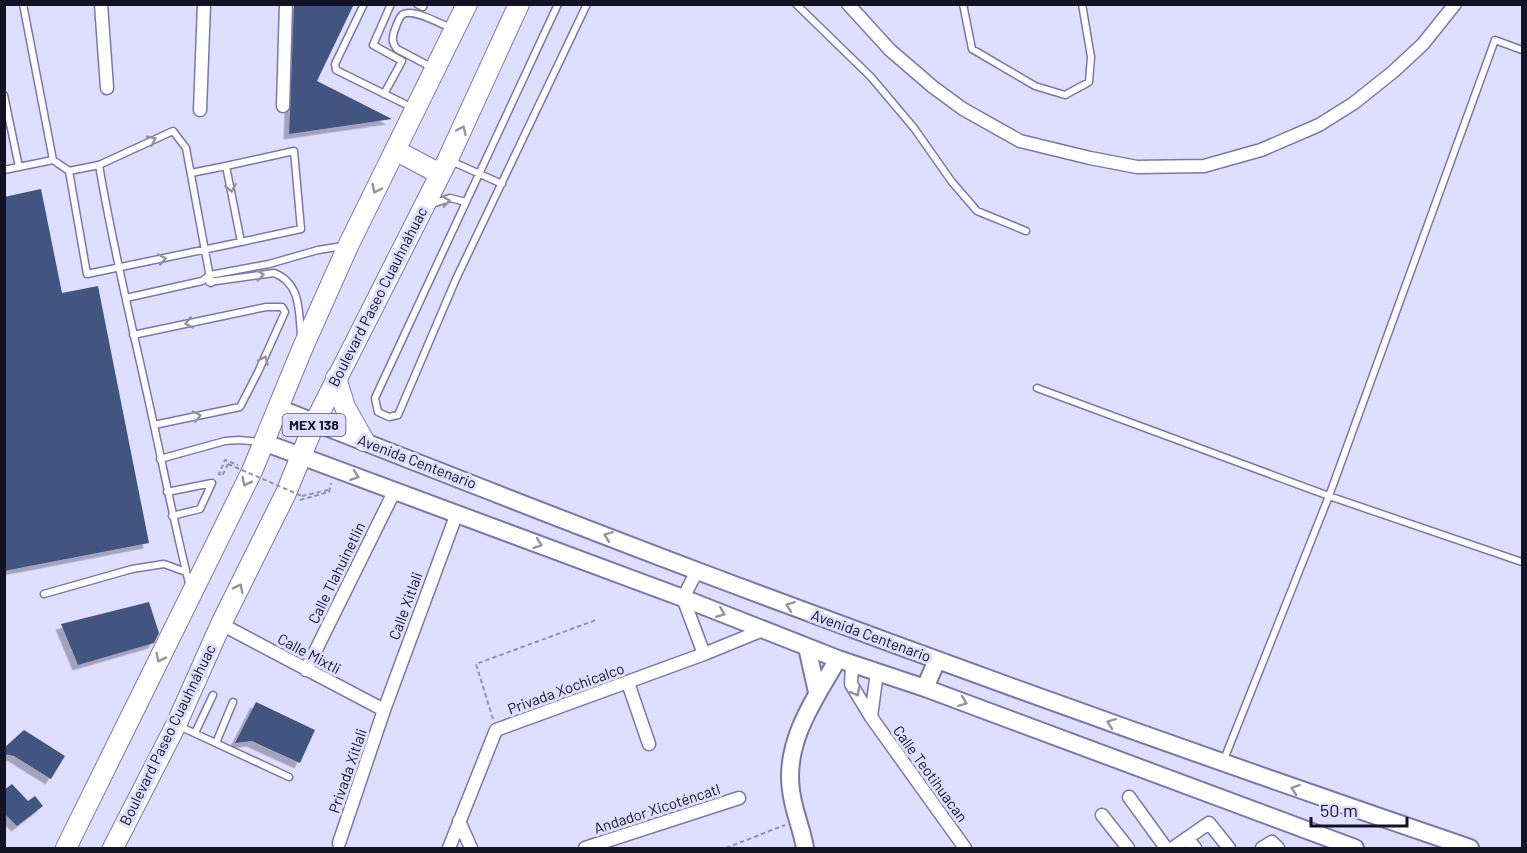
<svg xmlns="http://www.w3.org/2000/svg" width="1527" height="853" viewBox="0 0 1527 853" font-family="Barlow,sans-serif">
	<defs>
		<filter id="shadow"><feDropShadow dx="-5.5" dy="5.5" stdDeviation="0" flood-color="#0004"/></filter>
	</defs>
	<rect width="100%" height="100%" fill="#dfdeff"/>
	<path fill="#435480" filter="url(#shadow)" d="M294,4H354L317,81L392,119L289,134Z
		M41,189L62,293L98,286L149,543L4,571V197Z
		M149,602L159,633L154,643L78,665L61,624Z
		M256,702L315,730L300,763L252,741L235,743Z
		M24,730L65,756L51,779L14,756L4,754V748Z
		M12,784L28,801L35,796L43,806L17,826L4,813V790Z"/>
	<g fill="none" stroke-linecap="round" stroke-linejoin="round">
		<g stroke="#7b77aa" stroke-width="9">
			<path id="lane" d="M23,4L53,160
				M364,4L335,64L336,70L413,108
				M417,4L423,7L424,4
				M558,4L375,398L378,412L389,417L398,415L456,279L587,4
				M796,4L871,77L914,128L952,182L977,211L1026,231
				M963,4L972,49L1035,86L1065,95L1089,82L1091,57L1082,4
				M433,68L397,49C392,43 392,39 394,32C396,27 398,19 402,15C412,7 440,24 451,28
				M384,94L402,61L373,45L391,4
				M4,95L19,167
				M451,161L502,184
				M99,165C112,243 131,321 148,398C162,461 174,524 190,587
				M226,166L294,151L301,229L241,242
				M4,170L53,160L69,171L99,165L173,131L186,148L211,283
				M69,171L87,274L241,242L226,166L191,173
				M432,204L450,198L466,202
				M209,282L274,273C301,283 299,312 301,336
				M126,298L202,281L210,275L269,264L318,250L343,246
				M133,335L266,307H282L285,312L258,372L240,407L154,425
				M1037,388L1329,496L1522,562
				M160,459L225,441L239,440L262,442
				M167,492L212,483L200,509L172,516
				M44,594L132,569L164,564L186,572
				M179,726L289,777
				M195,733L213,695
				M216,743L233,702
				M1223,762L1329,496L1495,40L1522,50"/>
		</g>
		<g stroke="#7b77aa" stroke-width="15">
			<path id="street" d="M101,4L107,88
				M848,4L890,50L933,87L963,109L1020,141L1090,158L1137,167L1204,166L1261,150L1319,125L1354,103L1394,71L1423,44L1455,4
				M283,106L286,4
				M200,110L204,4
				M697,571L683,598L704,654
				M221,624L384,710
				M852,664L851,684L871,717L965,848
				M306,670L395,490
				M628,683L649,744
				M871,717L877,672
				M1129,797L1166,848
				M1102,815L1128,848
				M459,821L471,848
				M1187,838L1195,848
				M339,843L384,710L457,513
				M449,848L496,730L704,654L763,630
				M585,848L739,798
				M1173,848L1209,823L1229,848
				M1262,848L1272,842L1278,848"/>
		</g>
		<g stroke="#7b77aa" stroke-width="20">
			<path id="secondary" d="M278,408C418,463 559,519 700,572C955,668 1212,760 1470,848
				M263,442L683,598L838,659L925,688L1355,848
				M807,647L817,692
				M925,688L937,660
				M805,848C802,829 793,810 791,790C784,742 815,698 838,659"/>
		</g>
		<g stroke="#7b77aa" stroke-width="22">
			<path id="primary" d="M395,150L440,174
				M336,378L345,407L364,441
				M66,848L252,471L303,347L349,244L467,4
				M113,848L176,725L221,624L286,493L315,422L448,159L519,4"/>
		</g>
		<path stroke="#9291ac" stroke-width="2" stroke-dasharray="4.5 3" stroke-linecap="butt" d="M228,464L222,476L219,474L225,460L238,465
			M302,496L328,490
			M300,500L329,492L331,483
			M493,719L476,664L596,620
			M726,848L785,825"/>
		<use href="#lane" stroke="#fff" stroke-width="6"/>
		<use href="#street" stroke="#fff" stroke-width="12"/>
		<use href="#secondary" stroke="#fff" stroke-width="16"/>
		<use href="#primary" stroke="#fff" stroke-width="20"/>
		<path stroke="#9291ac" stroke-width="2" stroke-dasharray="4.5 3" stroke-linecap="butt" d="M228,464L302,496"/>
	</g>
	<defs><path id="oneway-chevron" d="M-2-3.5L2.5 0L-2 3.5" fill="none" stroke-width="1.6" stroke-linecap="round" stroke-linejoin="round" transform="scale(1.5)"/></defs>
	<g stroke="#95949c">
		<use href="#oneway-chevron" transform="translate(462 130) rotate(-65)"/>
		<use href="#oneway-chevron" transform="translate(152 140) rotate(-25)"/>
		<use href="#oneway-chevron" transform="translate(231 188) rotate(79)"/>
		<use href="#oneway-chevron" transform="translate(376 189) rotate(116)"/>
		<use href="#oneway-chevron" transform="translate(446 201) rotate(-8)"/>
		<use href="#oneway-chevron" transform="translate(162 259) rotate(-11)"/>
		<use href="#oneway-chevron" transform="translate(260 275) rotate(-7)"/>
		<use href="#oneway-chevron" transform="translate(189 323) rotate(168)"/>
		<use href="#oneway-chevron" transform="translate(264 360) rotate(-66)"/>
		<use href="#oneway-chevron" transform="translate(197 416) rotate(-12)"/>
		<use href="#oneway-chevron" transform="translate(355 476) rotate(19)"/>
		<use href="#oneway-chevron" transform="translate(246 482) rotate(116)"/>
		<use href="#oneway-chevron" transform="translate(608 536) rotate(-159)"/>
		<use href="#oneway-chevron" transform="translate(538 544) rotate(20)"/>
		<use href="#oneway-chevron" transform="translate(239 588) rotate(-64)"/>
		<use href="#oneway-chevron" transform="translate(790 606) rotate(-160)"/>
		<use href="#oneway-chevron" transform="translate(721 613) rotate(22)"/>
		<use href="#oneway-chevron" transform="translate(160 658) rotate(116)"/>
		<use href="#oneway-chevron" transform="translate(856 692) rotate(61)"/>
		<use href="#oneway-chevron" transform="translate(963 702) rotate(20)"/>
		<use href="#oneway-chevron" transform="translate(1111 723) rotate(-160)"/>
		<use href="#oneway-chevron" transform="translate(1295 789) rotate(-161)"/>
	</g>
	<g text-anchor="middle" stroke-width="6" stroke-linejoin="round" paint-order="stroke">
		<rect fill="#dfdeff" stroke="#504e66" stroke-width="1.5" x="282.5" y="414" width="63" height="22" rx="4.5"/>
		<g font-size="14" font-weight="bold" fill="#131124">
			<text x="314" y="430">MEX 138</text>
		</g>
		<g font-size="15" fill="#131124" stroke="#dfdeff">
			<text transform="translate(378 297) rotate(-63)" y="5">Boulevard Paseo Cuauhnáhuac</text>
			<text transform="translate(417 462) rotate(21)" y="5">Avenida Centenario</text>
			<text transform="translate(337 573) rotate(-64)" y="5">Calle Tlahuinetlin</text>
			<text transform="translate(406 606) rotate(-70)" y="5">Calle Xitlali</text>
			<text transform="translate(871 636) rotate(20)" y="5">Avenida Centenario</text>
			<text transform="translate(309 654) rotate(28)" y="5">Calle Mixtli</text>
			<text transform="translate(566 689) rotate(-20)" y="5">Privada Xochicalco</text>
			<text transform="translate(168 735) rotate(-64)" y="5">Boulevard Paseo Cuauhnáhuac</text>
			<text transform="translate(348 771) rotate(-71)" y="5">Privada Xitlali</text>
			<text transform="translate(930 774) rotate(54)" y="5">Calle Teotihuacan</text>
			<text transform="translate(657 809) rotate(-18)" y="5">Andador Xicoténcatl</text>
		</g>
	</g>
	<rect width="1527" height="853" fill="none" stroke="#131124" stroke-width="12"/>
	<path d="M1311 817v9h96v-9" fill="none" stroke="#131124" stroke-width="3"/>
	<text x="1320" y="817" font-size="18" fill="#131124" stroke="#dfdeff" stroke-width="4.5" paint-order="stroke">50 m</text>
</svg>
